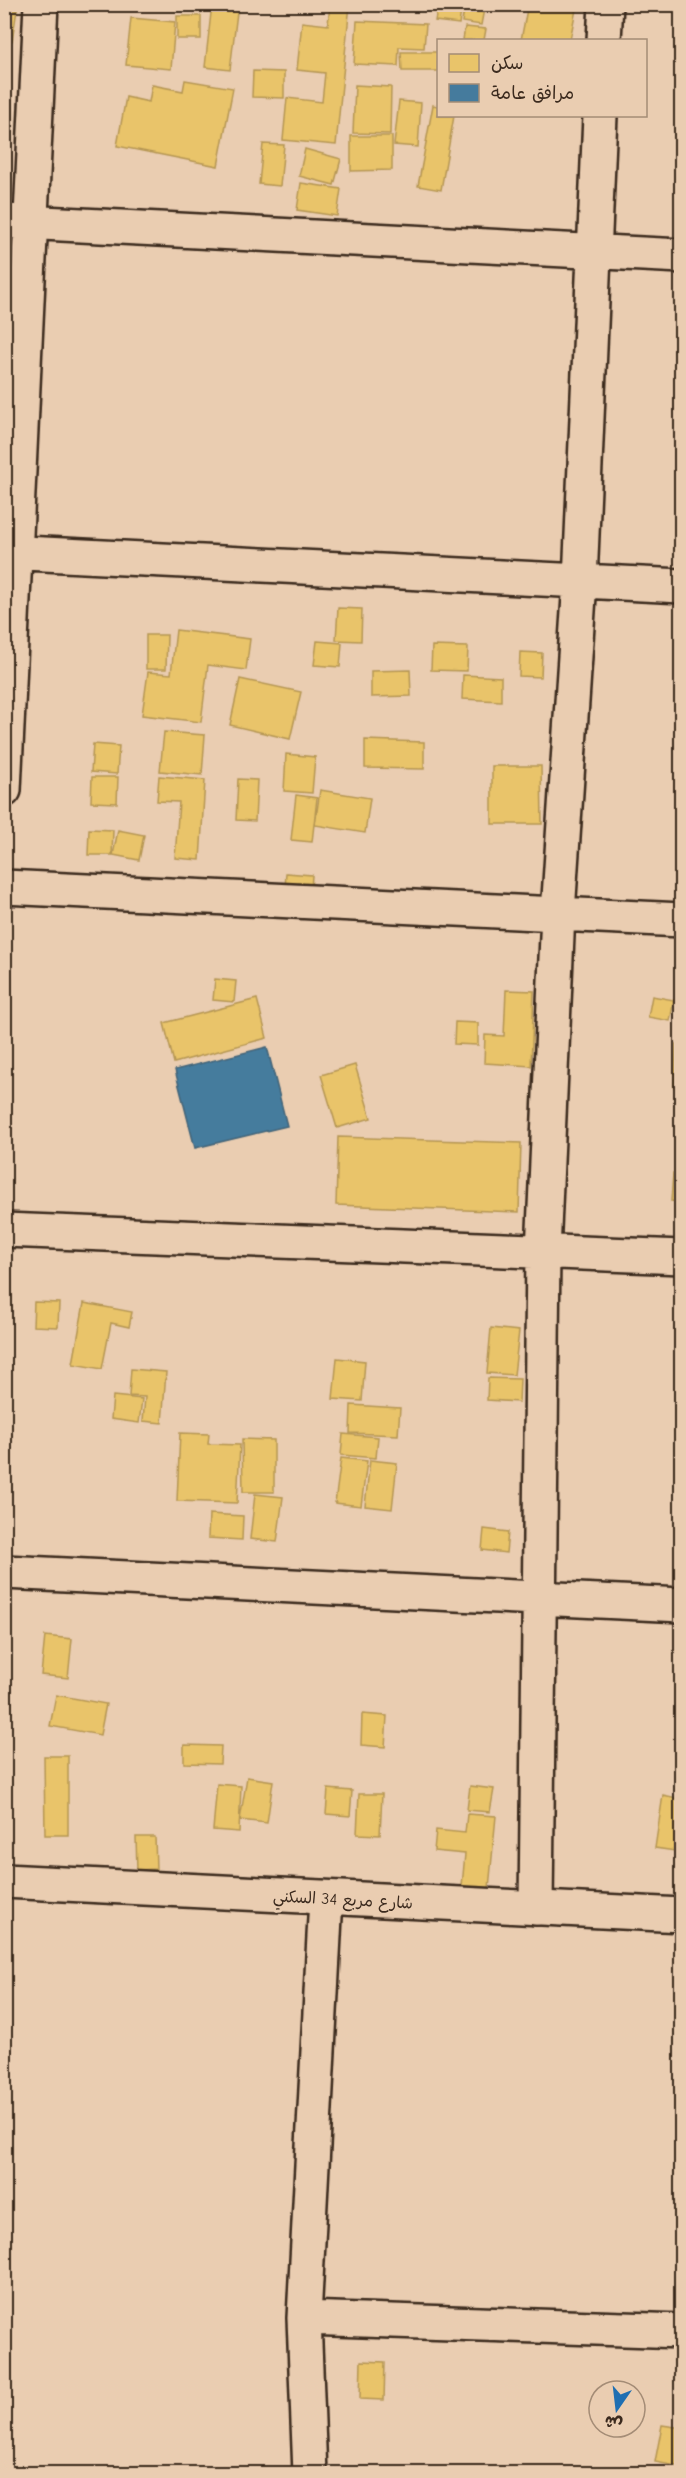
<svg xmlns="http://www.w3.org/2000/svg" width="686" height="2478" viewBox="0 0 686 2478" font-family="'Comic Neue','Playpen Sans Arabic',sans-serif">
	<rect width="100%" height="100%" fill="#eacdb1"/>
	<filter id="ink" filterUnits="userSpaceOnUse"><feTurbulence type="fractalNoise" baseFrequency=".0167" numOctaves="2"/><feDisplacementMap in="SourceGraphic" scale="12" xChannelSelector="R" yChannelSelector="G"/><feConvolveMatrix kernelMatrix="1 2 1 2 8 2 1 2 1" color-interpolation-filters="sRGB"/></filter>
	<g filter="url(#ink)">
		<path fill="#e9c46a" stroke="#b59653" stroke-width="1.5" d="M212,4H238L230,70L205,67Z
			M330,4H350L336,145L283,140L287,98L322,102L325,73L297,70L302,22L328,25Z
			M438,4H462L459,24L435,21Z
			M465,4H485L481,25L462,22Z
			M528,4H577L570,40H521Z
			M4,8L17,10L12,41L4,40Z
			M177,16H201V39H177Z
			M131,18L175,22L171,69L126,65Z
			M357,21L426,24L424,48L399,47L398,66L354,64Z
			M465,27L486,29L484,40H463Z
			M401,52H438V71H402Z
			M253,71L284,72V98L252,97Z
			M185,80L233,88L218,166L117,146L126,97L149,102L152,85L183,91Z
			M355,85L391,87L390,134L353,133Z
			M399,101L421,103L418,147L394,145Z
			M433,105L438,106V116H454L441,190L418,186Z
			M351,136H392V170L351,171Z
			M263,144L284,145L280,186L259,184Z
			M305,149L341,159L334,185L299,176Z
			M301,183L341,189L337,216L297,210Z
			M338,608L362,609L361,641L336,640Z
			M176,630L250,639L246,670L208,665L201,722L142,715L148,672L171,674Z
			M146,635H167L166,669H146Z
			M317,641L342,643L340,667L314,665Z
			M432,646L468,647L467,671L431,670Z
			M520,652L542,653L541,677L519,676Z
			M410,670L411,696L371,697V671Z
			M463,675L501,677V701L462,699Z
			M240,679L301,692L290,739L230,725Z
			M164,732L205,735L202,775L160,771Z
			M365,740L424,742V769L365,768Z
			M93,744L119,746L117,774L91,772Z
			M286,754L315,757L312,793L284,791Z
			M492,766H541L542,824H492Z
			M159,776L205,780L200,860L175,858L179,802L157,801Z
			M92,777H118L117,803L91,802Z
			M238,779L257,780L255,821L236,820Z
			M681,789H682V831H678Z
			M320,790L370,798L365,833L315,825Z
			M296,795L317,798L312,842L291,840Z
			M89,829L113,830L112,855H88Z
			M118,830L144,835L139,860L113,855Z
			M286,873L312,875L310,905L284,903Z
			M215,979L236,981L234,1002L213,1000Z
			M506,990L534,991L531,1066L484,1063L485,1035L504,1036Z
			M652,996L674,1000L670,1021L648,1017Z
			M257,999L267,1038L174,1063L164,1023Z
			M455,1022L478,1023V1045L454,1044Z
			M676,1044H682V1087H674Z
			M355,1065L371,1118L337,1128L321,1075Z
			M338,1137L521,1143L519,1212L336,1205Z
			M673,1173H682V1202L671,1201Z
			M34,1302L59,1303L58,1327L33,1326Z
			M84,1303L132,1312L129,1327L111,1323L102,1369L73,1364Z
			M491,1328L519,1331L514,1375L487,1373Z
			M337,1358L365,1361L362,1401L333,1399Z
			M131,1369L166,1372L162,1423L143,1421L145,1397L129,1396Z
			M488,1378L520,1379L519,1402L487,1400Z
			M113,1396L142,1399L139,1423L111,1419Z
			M351,1405L400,1408L398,1435L350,1433Z
			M180,1433L209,1434L208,1444L240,1445L237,1503L177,1501Z
			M343,1434L378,1437L376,1458L341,1455Z
			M242,1439L274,1440V1492H243Z
			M341,1458L367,1461L361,1506L335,1503Z
			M370,1460L397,1463L392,1509L365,1506Z
			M255,1494L283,1497L277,1542L250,1539Z
			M209,1514L243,1516L242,1540L208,1538Z
			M484,1529L508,1532L506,1553L482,1550Z
			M45,1636L72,1639L68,1678L41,1675Z
			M56,1695L106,1704L100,1735L50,1726Z
			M362,1714L387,1716L385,1747L361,1745Z
			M184,1745L221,1746L220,1764L184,1763Z
			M44,1756H68V1835H45Z
			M247,1777L273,1781L267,1823L240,1820Z
			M217,1784L241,1786L239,1832L213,1830Z
			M470,1786L494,1789L490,1812L467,1810Z
			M328,1789L352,1791L350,1816L326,1814Z
			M359,1794H382L380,1835L357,1834Z
			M663,1795L682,1799V1852L655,1848Z
			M467,1814L496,1816L489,1888L462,1886L465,1854L434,1851L436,1830L465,1833Z
			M136,1837H155L156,1869L137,1870Z
			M361,2361L385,2362L384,2400L360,2399Z
			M662,2425L682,2428V2467L655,2462Z"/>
		<path fill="#457b9d" stroke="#426377" stroke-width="1.5" d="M267,1047L287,1126L195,1148L175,1070Z"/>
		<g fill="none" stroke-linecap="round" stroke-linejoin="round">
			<g stroke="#3b2a1e" stroke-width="38">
				<path id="street" d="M604,40L606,4
					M4,221L682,256
					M4,552L682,586
					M4,790L41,4
					M4,887L682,920
					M4,1230L682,1257
					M4,1572L682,1605
					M536,1908L543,1252L558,913L580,581L600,116
					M304,2318L682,2331
					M310,2474L304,2318L326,1898"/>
			</g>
			<g stroke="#3b2a1e" stroke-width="38">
				<path id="secondary" d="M4,1881L682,1915"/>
			</g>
			<use href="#street" stroke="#eacdb1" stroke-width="33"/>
			<use href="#secondary" stroke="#eacdb1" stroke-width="33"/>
		</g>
	</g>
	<g text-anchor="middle" stroke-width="6" stroke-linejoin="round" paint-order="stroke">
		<g font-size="16" fill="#3b2a1e" stroke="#eacdb1">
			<text transform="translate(343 1899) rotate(3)" y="6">شارع مربع 34 السكني</text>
		</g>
	</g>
	<rect width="686" height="2478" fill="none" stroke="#eacdb1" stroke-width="24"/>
	<rect x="12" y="12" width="662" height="2454" fill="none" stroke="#3b2a1e" stroke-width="2" filter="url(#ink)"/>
	<rect x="437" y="39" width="210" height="78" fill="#eacdb1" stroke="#a48c76" stroke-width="1.5"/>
	<rect x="449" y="54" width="30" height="18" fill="#e9c46a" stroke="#a48c76" stroke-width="1.5"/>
	<text x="491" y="69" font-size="18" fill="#3b2a1e">سكن</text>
	<rect x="449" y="84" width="30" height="18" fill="#457b9d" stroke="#a48c76" stroke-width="1.5"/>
	<text x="491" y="99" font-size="18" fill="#3b2a1e">مرافق عامة</text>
	<g transform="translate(617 2409) rotate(194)"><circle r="28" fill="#eacdb1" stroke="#a48c76" stroke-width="1.5"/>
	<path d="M0-4.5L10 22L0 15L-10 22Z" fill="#1f6fb2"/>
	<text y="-9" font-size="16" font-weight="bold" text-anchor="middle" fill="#3b2a1e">ش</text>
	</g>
</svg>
